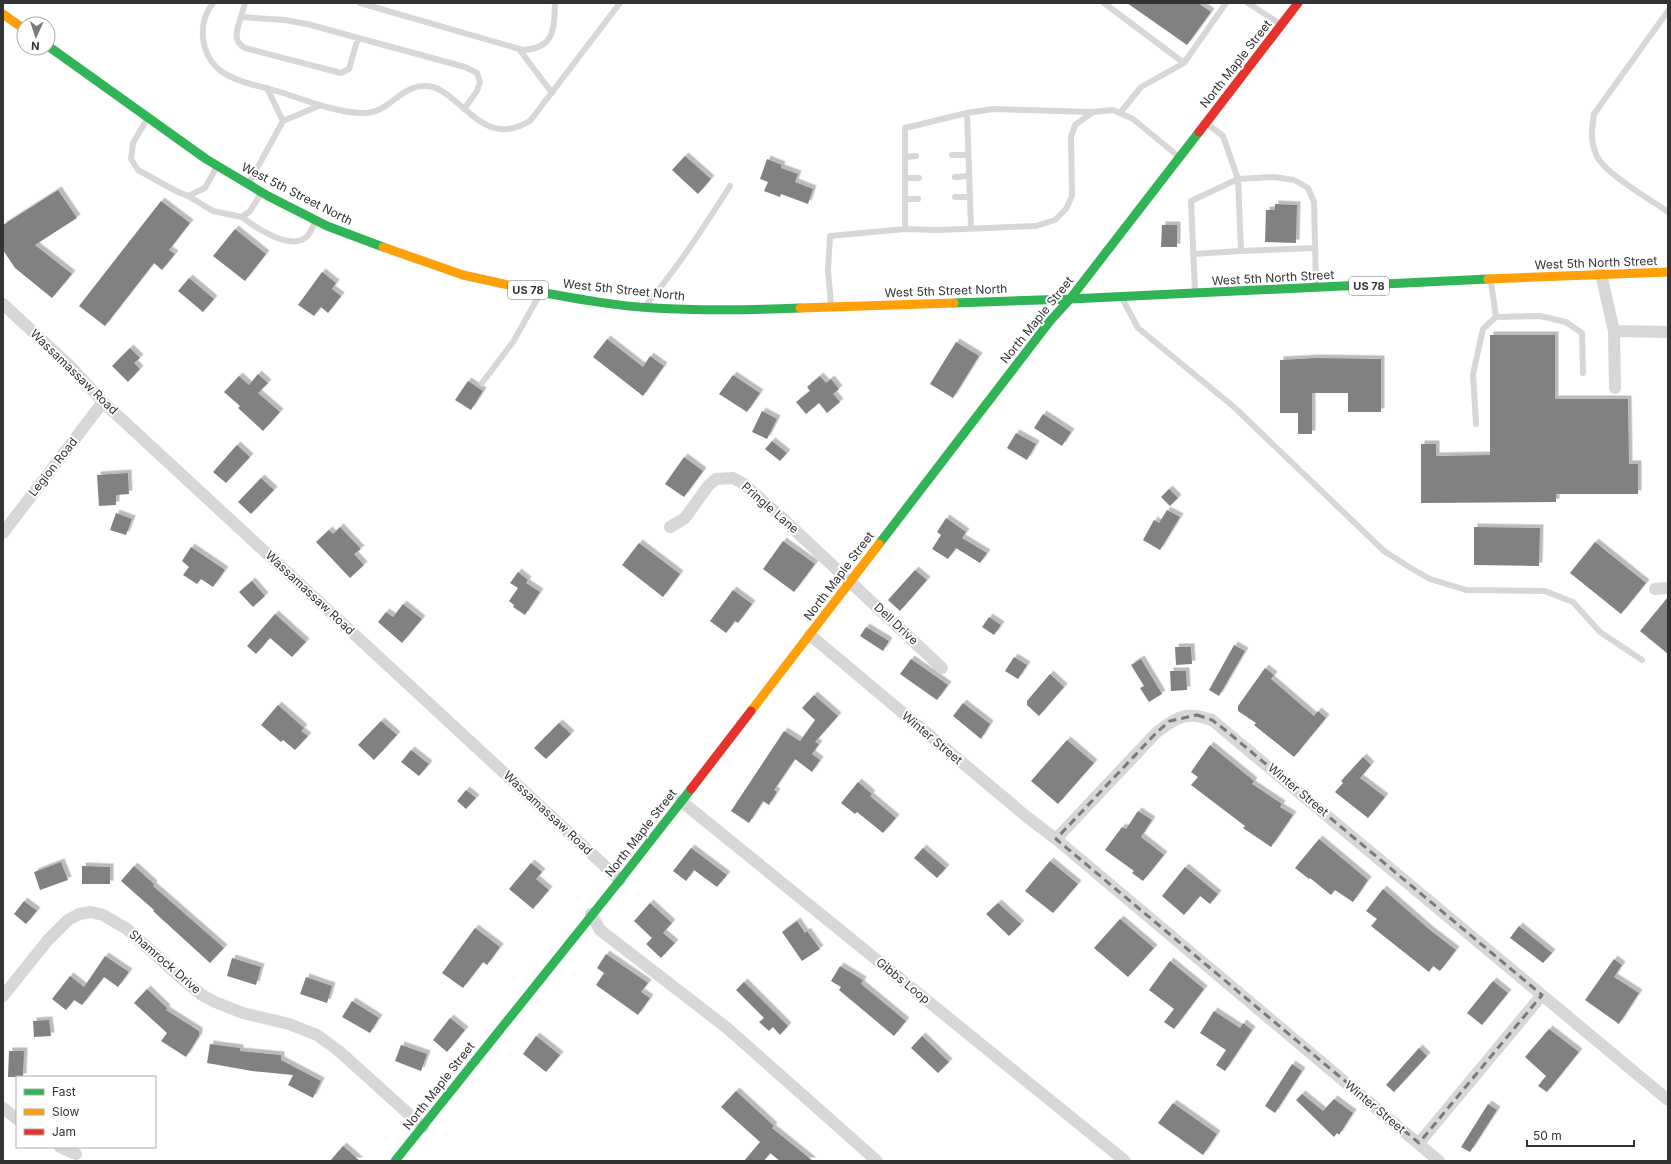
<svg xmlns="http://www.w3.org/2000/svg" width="1671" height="1164" viewBox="0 0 1671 1164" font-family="Inter,sans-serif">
	<defs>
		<filter id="shadow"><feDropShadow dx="3.5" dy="-3.5" stdDeviation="0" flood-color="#0004"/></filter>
	</defs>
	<rect width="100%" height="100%" fill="#fff"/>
	<path fill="#818181" filter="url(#shadow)" d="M1127,3H1198L1211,12L1187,45Z
		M685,156L711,179L698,194L672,170Z
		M767,159L782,165L781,168L798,174L795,182L813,189L808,204L781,194L780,197L764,191L768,182L760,179Z
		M58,190L77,218L35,245L72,274L52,298L15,268L3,250V225Z
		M161,201L190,223L169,250L175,254L162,270L154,263L105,326L79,306Z
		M1275,204L1297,205L1296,243L1265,242L1266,210H1275Z
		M1162,225H1177V247H1161Z
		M235,229L266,254L245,281L213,256Z
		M322,272L336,283L332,289L341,296L328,313L321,307L314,316L298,305Z
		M189,278L214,299L203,312L178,291Z
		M1490,335H1555V399H1628L1629,464H1638V494H1556V502L1421,503V444H1436V456L1490,455Z
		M607,339L643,367L650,356L664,366L643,396L593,357Z
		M956,342L979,356L953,398L930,384Z
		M130,348L140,358L134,363L140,369L128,382L112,366Z
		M1317,358L1381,359V412H1348V393H1312V434H1298V413H1280V360Z
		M258,374L268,383L258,393L280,412L263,431L238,408L240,406L224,392L239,376L249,385Z
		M733,375L760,393L747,412L719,394Z
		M820,376L826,383L831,379L839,389L833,394L840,402L827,413L819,403L806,414L796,402L810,391L807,387Z
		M468,381L483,391L471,410L455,400Z
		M762,411L777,419L767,439L752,432Z
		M1043,414L1071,432L1062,446L1034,428Z
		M1016,433L1036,444L1027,460L1007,448Z
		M772,441L787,453L780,461L765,449Z
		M237,445L250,457L226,483L213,472Z
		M684,457L703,471L684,497L665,484Z
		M128,473L129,494L116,495V505L99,506L97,475Z
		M261,478L274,490L251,514L238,502Z
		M1169,489L1178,498L1170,506L1161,497Z
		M1167,510L1180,517L1160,550L1143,540L1154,520L1159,523Z
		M116,513L132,519L126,535L110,530Z
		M946,518L966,532L962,538L987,553L980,563L956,548L948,559L932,549L941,535L937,532Z
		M340,527L361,549L354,554L364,565L350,578L316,542L329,530L333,534Z
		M1474,527L1540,528L1539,566L1474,565Z
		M783,541L815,564L794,592L763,569Z
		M1595,542L1646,583L1621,614L1570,573Z
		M639,543L680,574L663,597L622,565Z
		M191,547L225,570L213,587L201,579L197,584L183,575L189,567L182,561Z
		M915,570L927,580L900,611L888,600Z
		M518,572L528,580L526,583L540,592L525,615L513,607L514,605L509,601L518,588L510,583Z
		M252,581L265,596L253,607L239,592Z
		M733,590L752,604L738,623L735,621L726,633L710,621Z
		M1668,597V654L1640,631Z
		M403,604L422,619L402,643L378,622L386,612L393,617Z
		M275,614L306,642L292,657L270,638L256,654L247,646Z
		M989,617L1001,625L994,635L982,627Z
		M866,627L889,641L883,651L860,636Z
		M1234,645L1245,651L1219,696L1209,690Z
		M1175,647H1191L1192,664L1176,665Z
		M1014,657L1027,665L1018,679L1005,671Z
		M911,659L948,685L937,700L900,674Z
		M1141,659L1162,694L1149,702L1140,688L1144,686L1131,665Z
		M1265,668L1274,675L1271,679L1314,716L1318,711L1326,718L1294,757L1254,725L1256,723L1238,711V706Z
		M1170,671H1186L1187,690L1171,691Z
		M1050,674L1064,687L1039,716L1027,705V701Z
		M814,695L838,716L815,742L819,744L812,754L820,760L812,772L795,759L774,790L777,792L769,805L763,801L749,823L731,811L784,731L800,741L815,720L802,708Z
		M963,703L990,724L981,739L953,716Z
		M278,705L304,728L301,731L308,736L295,750L283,740L281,742L261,725Z
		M381,721L397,735L374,760L358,745Z
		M559,723L571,734L546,759L534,748Z
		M1067,740L1094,763L1058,804L1031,781Z
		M1210,745L1254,781L1252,784L1282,804L1280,807L1293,815L1271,847L1243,828L1245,826L1191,785L1198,777L1191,772Z
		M411,750L429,764L419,776L401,762Z
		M1363,757L1371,765L1360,778L1385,797L1368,818L1335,792L1343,783L1341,781Z
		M858,782L872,794L870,796L896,818L883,833L857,812L855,814L841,803Z
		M466,790L476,798L466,809L457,801Z
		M1138,811L1152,820L1141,837L1164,855L1143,881L1132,873L1134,871L1105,850L1122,827L1126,829Z
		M1319,839L1368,880L1353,902L1335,890L1331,895L1310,878L1309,879L1295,868Z
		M691,848L727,875L717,887L694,870L686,881L673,871Z
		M923,848L946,868L937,878L914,858Z
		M1050,861L1078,884L1053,913L1025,891Z
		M61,862L68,880L40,890L34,872Z
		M531,863L542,872L536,879L549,890L533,909L509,889Z
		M82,866L110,867V884H82Z
		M134,866L154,884L153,886L224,948L210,963L153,911L154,910L121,881Z
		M1185,867L1218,894L1210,904L1200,896L1184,915L1162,896Z
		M1383,889L1430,930L1456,950L1440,971L1433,966L1429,972L1371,926L1377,919L1366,911Z
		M24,901L37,911L26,924L14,914Z
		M650,903L672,923L663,933L675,943L661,958L646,944L652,938L634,921Z
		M998,903L1021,924L1009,936L986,914Z
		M1120,919L1154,948L1128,977L1094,948Z
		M797,921L805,933L807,931L820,949L802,961L782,932Z
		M1519,926L1552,953L1543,963L1510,938Z
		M475,928L500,947L487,965L483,962L463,988L442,973Z
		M606,954L648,983L641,992L650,998L638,1015L596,985L604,973L597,968Z
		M105,956L129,972L118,987L104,977L82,1005L74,1000L66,1010L52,999L70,976L84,987Z
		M232,958L261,967L256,985L227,976Z
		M1614,959L1622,965L1614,977L1639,993L1619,1024L1585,1000Z
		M1170,961L1204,989L1174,1029L1164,1022L1174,1009L1149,990Z
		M840,966L863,980L861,984L906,1021L894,1036L839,990L841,987L831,981Z
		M306,977L332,986L327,1003L300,994Z
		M1493,981L1508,993L1482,1025L1467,1013Z
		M744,982L788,1026L780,1035L773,1027L769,1031L759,1022L764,1018L736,990Z
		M147,989L167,1008L166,1010L199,1031V1036L186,1057L161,1041L167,1033L134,1003Z
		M352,1001L379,1018L370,1033L342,1017Z
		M1214,1011L1240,1028L1243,1023L1252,1030L1225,1071L1216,1065L1226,1050L1200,1033Z
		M450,1018L465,1030L447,1052L433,1040Z
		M49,1020L51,1036L34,1037L33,1021Z
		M1549,1029L1579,1052L1547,1092L1538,1086L1546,1076L1525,1057Z
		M536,1036L560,1055L546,1072L523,1054Z
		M922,1036L949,1062L938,1073L911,1048Z
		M210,1044L240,1048V1051L281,1055V1060L321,1081L313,1098L288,1085L293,1075L252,1071L207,1063Z
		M401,1045L427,1054L421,1071L395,1061Z
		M1419,1048L1427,1056L1394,1092L1386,1085Z
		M9,1051H24L23,1077H8Z
		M1292,1064L1302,1071L1275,1113L1265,1106Z
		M736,1091L774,1126L772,1128L813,1161H780L770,1153L764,1161H744L760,1142L721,1107Z
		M1302,1094L1323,1111L1334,1099L1353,1113L1339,1135L1337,1133L1334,1137L1296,1100Z
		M1173,1103L1217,1134L1203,1155L1158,1123Z
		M1488,1104L1497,1110L1470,1152L1461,1147Z
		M343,1146L360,1161H330Z"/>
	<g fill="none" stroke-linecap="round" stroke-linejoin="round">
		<path stroke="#d7d7d7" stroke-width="6" d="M213,3C197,23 200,55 221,71C236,82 259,86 277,91C302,99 337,113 362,113C393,114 400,80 433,87C441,89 448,95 454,100C479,121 496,141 530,121L620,3
			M360,3L523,50C555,48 554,29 555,3
			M1104,3L1184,63
			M1248,3L1280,24
			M1668,11L1594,114C1592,128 1590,140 1596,154C1602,172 1651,200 1668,212
			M241,17L245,3
			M358,38L349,69L341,73L245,48C232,41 237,30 241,17L285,20L307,24L465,67L477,73L480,82L477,91L464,109
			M519,49L552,93
			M267,88L283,121
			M967,113L971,228
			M1120,113L1141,87L1184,63L1226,3
			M147,119L133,143L131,159L138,170L176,191L188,196L205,188L216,168
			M952,155H968
			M906,157L916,156
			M955,177L969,176
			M906,178H919
			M249,183L283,121L321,105
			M188,196L213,211L242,217L250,211L260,195
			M955,197H970
			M906,199H918
			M242,217C255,227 288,250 305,238C310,235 312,228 315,223
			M905,229V128L967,113L993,109L1093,112
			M1241,251L1315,248
			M1193,254L1241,251L1238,179L1223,136L1206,123
			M1195,291L1191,201L1238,179L1274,177L1294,180L1308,188L1314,202L1316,285
			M1123,300L1138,328L1234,407L1384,551L1414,570L1430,579L1466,590L1545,591L1573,602L1600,632L1642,660
			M647,304C678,267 704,227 730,186
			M831,305L828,270L830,236L905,229L938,230L1036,226L1055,220L1066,209L1072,196L1071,137L1075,125L1093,112L1113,110L1133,119L1178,156
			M1496,317L1540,316L1566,322L1582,333L1583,373
			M482,383L513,342L540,294
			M1476,424L1473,374L1483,329L1496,317L1491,282"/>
		<path stroke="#d7d7d7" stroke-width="12" d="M1601,274L1614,331L1615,388
			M3,304L71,367L103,402L620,880
			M1614,331L1668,332
			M670,527L685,518L708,486L716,479L733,478L744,484L782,518L942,668
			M3,533L103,402
			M1655,589L1668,588
			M810,635L1027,817L1056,839L1439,1161
			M681,801L1125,1161
			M1056,839L1157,732C1178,716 1187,711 1212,720L1668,1100
			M591,914L600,930L727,1028L877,1161
			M3,996L48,940L68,920L79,914L91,912L103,915L127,929L180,977L202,995L215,1002L243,1013L289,1024L317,1035L339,1051L423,1127
			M3,1108L17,1119
			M1419,1143L1542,995
			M60,1147L76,1154"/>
		<path stroke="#30b455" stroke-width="9" d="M48,46L206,159L268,196L327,226L383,247
			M540,292C578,299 616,306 654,308C703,311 751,310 800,308
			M954,303L1070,299L1488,279
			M879,544L1050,321L1070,299L1199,132
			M395,1161L620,880L691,789"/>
		<path stroke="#ff9f0a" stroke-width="9" d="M3,14L24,29
			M383,247L463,275L540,292
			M1488,279L1668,272
			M800,308L954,303
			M751,711L879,544"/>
		<path stroke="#e5322d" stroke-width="9" d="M1199,132L1298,3
			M691,789L751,711"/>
	</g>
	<path fill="none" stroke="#7a7a7a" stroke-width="3" stroke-dasharray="8 5" stroke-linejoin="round" d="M1197,715L1212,720L1224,729L1542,995L1419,1143L1056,839L1157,732L1170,721Z"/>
	<g text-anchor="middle" stroke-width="4" stroke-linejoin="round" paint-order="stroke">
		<g fill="#fff" stroke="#707070" stroke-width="1">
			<rect x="1349" y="277" width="40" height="18" rx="3"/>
			<rect x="508" y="281" width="40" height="18" rx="3"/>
		</g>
		<g font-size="11" font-weight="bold" fill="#333">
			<text x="1369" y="290">US 78</text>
			<text x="528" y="294">US 78</text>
		</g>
		<g font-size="12" fill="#333" stroke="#fff">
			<text transform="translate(1236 64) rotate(-52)" y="4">North Maple Street</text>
			<text transform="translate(297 194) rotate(27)" y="4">West 5th Street North</text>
			<text transform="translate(1596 263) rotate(-2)" y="4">West 5th North Street</text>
			<text transform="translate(1273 278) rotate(-3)" y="4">West 5th North Street</text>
			<text transform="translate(624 290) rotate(6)" y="4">West 5th Street North</text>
			<text transform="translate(946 291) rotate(-2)" y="4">West 5th Street North</text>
			<text transform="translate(1037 320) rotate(-51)" y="4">North Maple Street</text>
			<text transform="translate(74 372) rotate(44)" y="4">Wassamassaw Road</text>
			<text transform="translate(53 467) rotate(-52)" y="4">Legion Road</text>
			<text transform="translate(770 508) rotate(41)" y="4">Pringle Lane</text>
			<text transform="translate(839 576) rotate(-53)" y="4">North Maple Street</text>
			<text transform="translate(310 593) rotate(43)" y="4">Wassamassaw Road</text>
			<text transform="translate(896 624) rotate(43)" y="4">Dell Drive</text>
			<text transform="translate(932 738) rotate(40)" y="4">Winter Street</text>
			<text transform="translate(1298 790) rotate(40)" y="4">Winter Street</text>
			<text transform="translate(548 813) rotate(43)" y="4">Wassamassaw Road</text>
			<text transform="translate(641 833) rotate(-52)" y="4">North Maple Street</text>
			<text transform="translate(165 962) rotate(41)" y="4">Shamrock Drive</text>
			<text transform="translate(903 981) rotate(39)" y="4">Gibbs Loop</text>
			<text transform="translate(439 1086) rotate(-52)" y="4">North Maple Street</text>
			<text transform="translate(1375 1107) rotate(40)" y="4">Winter Street</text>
		</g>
	</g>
	<rect width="1671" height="1164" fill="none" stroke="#333333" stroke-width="8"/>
	<rect x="16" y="1076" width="140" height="72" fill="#ffffff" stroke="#adadad"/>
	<rect x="24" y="1089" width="20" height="6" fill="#30b455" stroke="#adadad"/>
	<text x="52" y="1096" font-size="12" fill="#333333">Fast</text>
	<rect x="24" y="1109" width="20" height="6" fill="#ff9f0a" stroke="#adadad"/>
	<text x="52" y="1116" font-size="12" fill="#333333">Slow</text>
	<rect x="24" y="1129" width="20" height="6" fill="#e5322d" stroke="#adadad"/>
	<text x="52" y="1136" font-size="12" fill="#333333">Jam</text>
	<g transform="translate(36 36) rotate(183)"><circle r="19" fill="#ffffff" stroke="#adadad"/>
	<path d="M0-3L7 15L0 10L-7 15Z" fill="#7a7a7a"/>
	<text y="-6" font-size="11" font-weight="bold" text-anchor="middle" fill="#333333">N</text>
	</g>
	<path d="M1527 1140v6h107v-6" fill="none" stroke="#333333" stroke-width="2"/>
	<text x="1533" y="1140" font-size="12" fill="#333333" stroke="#ffffff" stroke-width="3" paint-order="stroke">50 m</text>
</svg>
